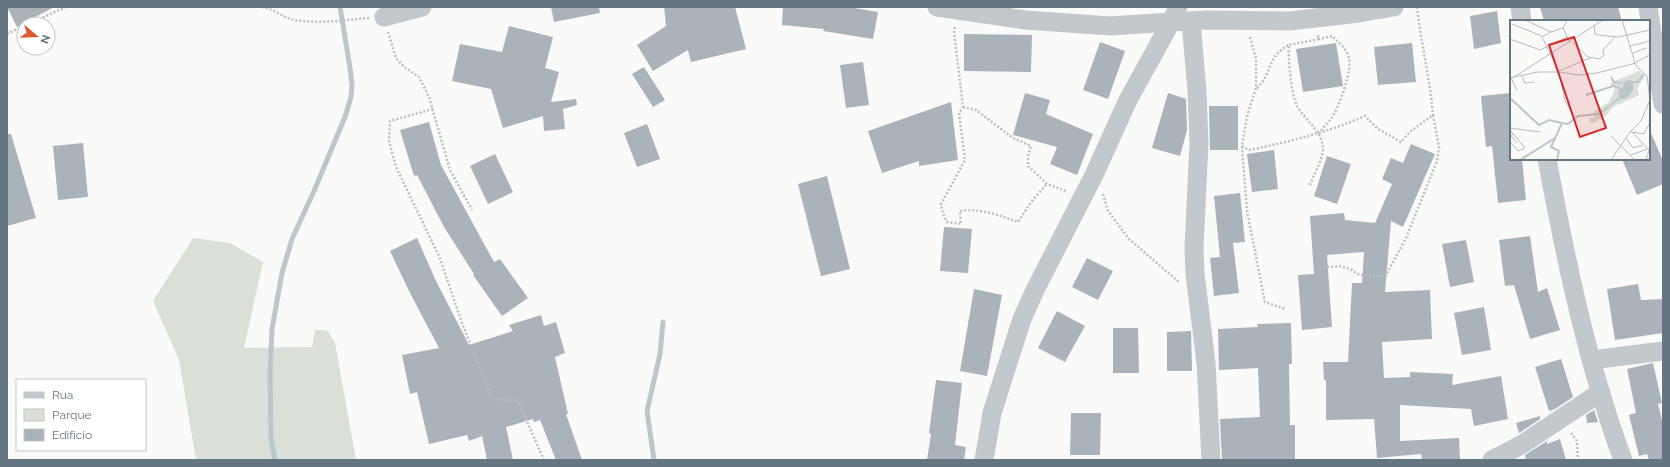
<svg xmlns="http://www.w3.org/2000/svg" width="1670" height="467" viewBox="0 0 1670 467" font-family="Raleway,sans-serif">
	<rect width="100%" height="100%" fill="#fafaf8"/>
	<path fill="#dadfd7" d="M193,238L230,243L263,262L244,348L312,347L315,330H327L335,343L356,460H196L179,360L153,301Z"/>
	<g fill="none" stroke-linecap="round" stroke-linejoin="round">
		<path stroke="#bbc7cb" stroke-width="5" d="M275,460L271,438L270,373L272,329L282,273L292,239L314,191L345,117L351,97L352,85L350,68L340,7
			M654,460L647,411L660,354L663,322"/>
	</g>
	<path fill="#aab3b9" d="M7,7H54L17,27Z
		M551,7H599L600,13L554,22Z
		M664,7H735L746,49L691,62L688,50L653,71L637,45L666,26Z
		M783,7H848L878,12L873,39L823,31L824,29L782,25Z
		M1540,7H1618L1622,21H1544Z
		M1497,11L1501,43L1474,49L1470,16Z
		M509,26L553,37L545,68L559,72L551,102L576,99L577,105L563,109L565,129L544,131L543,116L503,128L491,89L452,81L460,44L502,52Z
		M964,34L1032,35L1031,72L964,71Z
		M1100,42L1125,51L1108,99L1083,90Z
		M1336,43L1343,86L1303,92L1296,49Z
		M1412,43L1416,82L1378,85L1374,47Z
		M863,62L869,105L846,108L840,65Z
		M644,67L665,100L653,107L632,74Z
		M1025,93L1050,100L1046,114L1093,134L1077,175L1050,164L1057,147L1013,135Z
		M1168,93L1186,99L1187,130L1180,156L1152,148Z
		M1511,93V159H1522L1526,200L1498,203L1492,146L1486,147L1481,96Z
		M951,102L958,160L919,166V161L882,173L868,131Z
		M1209,106H1238V150H1210Z
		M429,122L441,165L494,262L500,259L528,298L502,316L473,275L474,274L444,227L417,175L414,176L400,130Z
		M647,124L660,159L637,167L624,133Z
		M1649,128L1663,161V184L1637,195L1622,159H1649Z
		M7,134H11L36,218L7,226Z
		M83,143L88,197L58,200L53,146Z
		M1411,144L1435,154L1403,227L1391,221L1385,292L1430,290L1432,339L1382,342L1384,378L1410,377V372L1453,374L1452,385L1501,376L1508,419L1474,426L1471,409L1400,405V441L1459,438L1460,460H1422L1421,454L1377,458L1374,419L1326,420V380H1324L1323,362H1348L1352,283H1362L1364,252L1327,255L1332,327L1302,330L1298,275L1314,274L1310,216L1344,213L1345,220L1375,223L1392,184L1382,179L1391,158L1403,163Z
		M1274,150L1278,189L1252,192L1247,154Z
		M495,154L513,192L488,204L470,166Z
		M1327,156L1351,164L1337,204L1314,196Z
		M827,176L850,269L821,276L798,184Z
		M1240,193L1245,242L1233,243L1239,293L1214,296L1210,258L1220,257L1214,196Z
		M944,227L972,229L968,273L940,271Z
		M1530,236L1538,292L1547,288L1560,330L1530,339L1514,285L1505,286L1499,240Z
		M417,238L436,281L469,345L513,331L509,325L541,315L544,326L556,322L565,353L555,357L568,414H566L582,460H556L540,420L534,422L533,419L506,427L513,460H487L482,436L469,441L467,435L429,444L417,392L410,394L402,355L439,348L410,293L390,251Z
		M1466,240L1474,282L1450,287L1442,244Z
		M1087,258L1113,271L1098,300L1072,287Z
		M1638,284L1641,300L1663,299V333L1615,340L1607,289Z
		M974,289L1002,295L987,376L960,371Z
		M1484,307L1491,350L1462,355L1454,313Z
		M1057,311L1085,326L1065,362L1038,348Z
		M1291,323L1292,364H1289L1290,425H1295V460H1222L1220,419L1260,417L1258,368L1219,370L1218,329L1258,327L1257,324Z
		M1113,328H1138L1139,373H1113Z
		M1191,331L1192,371H1167V332Z
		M1561,359L1573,397L1555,409L1549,411L1535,367Z
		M1653,363L1662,403L1658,404L1663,425V460H1649L1647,454L1639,456L1629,415L1636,413L1627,369Z
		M936,380L962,383L955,445L966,447L964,460H927L931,434L929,433Z
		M1594,410L1598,422L1587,423L1586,415Z
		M1071,413H1101L1100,455H1070Z
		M1540,416V419L1519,433L1516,423Z
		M1560,439L1566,460H1526L1525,455L1547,441V444Z"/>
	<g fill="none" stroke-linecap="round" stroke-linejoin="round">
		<path stroke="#bbbfc2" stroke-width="2.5" stroke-dasharray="2 2" stroke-linecap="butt" d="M262,7C274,9 284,18 294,20C319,24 344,20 369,18
			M1417,7C1421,43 1430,79 1433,115
			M28,24L66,7
			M955,27L954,32L963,107L959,113L965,160L941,204L943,214L947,222L961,224L960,211C979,208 999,215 1018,222L1032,201L1047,184
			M388,32L396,58L404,67L419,77L429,97L450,170L472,210
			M7,34L24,26
			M1250,37L1256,59V88L1247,116L1242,146L1243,161L1247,211L1265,302L1285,309
			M1257,88C1273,73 1266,57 1289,45
			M963,107L976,110L1013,138L1031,146L1028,156V166L1047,184L1066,191
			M433,109L390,121L389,141L396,167L439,256L462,323L492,399L518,401L544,460
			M1319,134C1322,128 1327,124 1331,119C1339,107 1352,72 1349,58C1347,49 1338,42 1332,36L1319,39
			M1242,146L1249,150C1289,142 1328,132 1365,116L1378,129L1401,142L1411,131L1433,115L1439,147L1437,161L1406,238L1385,277L1360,275L1350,269L1340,266L1320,268
			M1310,185C1313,176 1324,157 1323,147C1321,130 1305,120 1297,106C1291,94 1288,59 1289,45L1319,39L1317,34
			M1103,194L1108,211L1129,239L1179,282
			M1571,433L1577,441L1578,460"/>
		<path stroke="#c3c8cc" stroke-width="19" d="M937,7L1026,20L1110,26L1171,22L1178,7
			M1520,7L1522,21
			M1648,7L1663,104
			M384,17L422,7
			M1191,22L1197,91L1199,143L1194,248L1195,274L1206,363L1211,460
			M1547,159C1566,261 1587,363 1623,460
			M1591,360L1663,351
			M984,460L992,413L1022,319L1035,290L1094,175L1128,100L1171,22L1205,20L1290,21L1359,13L1394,7
			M1492,460L1521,445L1601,392"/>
	</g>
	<g transform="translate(1510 20)">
		<rect width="140" height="140" fill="#fafaf8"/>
		<path d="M129,51L135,56L127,68L129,75L103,87L98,94L84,103L80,102V98L85,97L83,92L99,82L105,69L100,63ZM114,62H123V69L115,78L108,80L109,70L113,68Z" fill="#dadfd7" fill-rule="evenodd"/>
		<path d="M118,60L123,61V70L117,78L108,80L109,69L113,68V63Z" fill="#bbc7cb"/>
		<path fill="none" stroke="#bbc7cb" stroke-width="2" d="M101,57L104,62L112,63M123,62H128L134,54M76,75L103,66L110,68M0,78L29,105L39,100L52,103M10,140L45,118M47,140L49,131L41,127L52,103L58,104L68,96L89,94L108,79"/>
		<path fill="none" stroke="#b5bdc2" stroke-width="1" d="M15,0L41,12L53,8M57,0L53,8L60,23M2,4L32,16M84,5L85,14L88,15L108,17L140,10M41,12L32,17L49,52L69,55L87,53L126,43M0,19L30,30L57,17M62,22L78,37L90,39L94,35L93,30L105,17M120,26L140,21M123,33L136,28M126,42L140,35M49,51L80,38M12,56L15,63L24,62M4,57L93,0M0,58L28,52H49L55,81L64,96M1,58L7,70M0,108L30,112M0,110L15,128L8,131L0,122M121,112L134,114L139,104M122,112L140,131M3,114L1,116L7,123M101,116L125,140M116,118L123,128L133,125M121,135L137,129M101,140L120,112L131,101L140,80L137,56L126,46L112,0M136,140L140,127"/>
		<path fill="#d62828" fill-opacity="0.15" stroke="#d62828" stroke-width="2" d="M64,17L96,108L70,117L39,25Z"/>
		<rect width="140" height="140" fill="none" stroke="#657683" stroke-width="2"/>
	</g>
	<rect width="1670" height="467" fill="none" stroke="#657683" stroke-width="16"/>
	<rect x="16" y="379" width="130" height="72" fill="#ffffff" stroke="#c1c8cd"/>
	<rect x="24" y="392" width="20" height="6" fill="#c3c8cc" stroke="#c1c8cd"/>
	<text x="52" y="399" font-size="12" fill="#657683">Rua</text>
	<rect x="24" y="409" width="20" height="12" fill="#dadfd7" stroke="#c1c8cd"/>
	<text x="52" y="419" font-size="12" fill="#657683">Parque</text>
	<rect x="24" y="429" width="20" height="12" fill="#aab3b9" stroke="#c1c8cd"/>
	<text x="52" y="439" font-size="12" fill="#657683">Edifício</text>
	<g transform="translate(36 36) rotate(109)"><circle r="19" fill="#ffffff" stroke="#c1c8cd"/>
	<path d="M0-3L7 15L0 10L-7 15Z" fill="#e4572e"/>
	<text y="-6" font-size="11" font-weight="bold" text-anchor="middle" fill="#657683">N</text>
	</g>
</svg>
